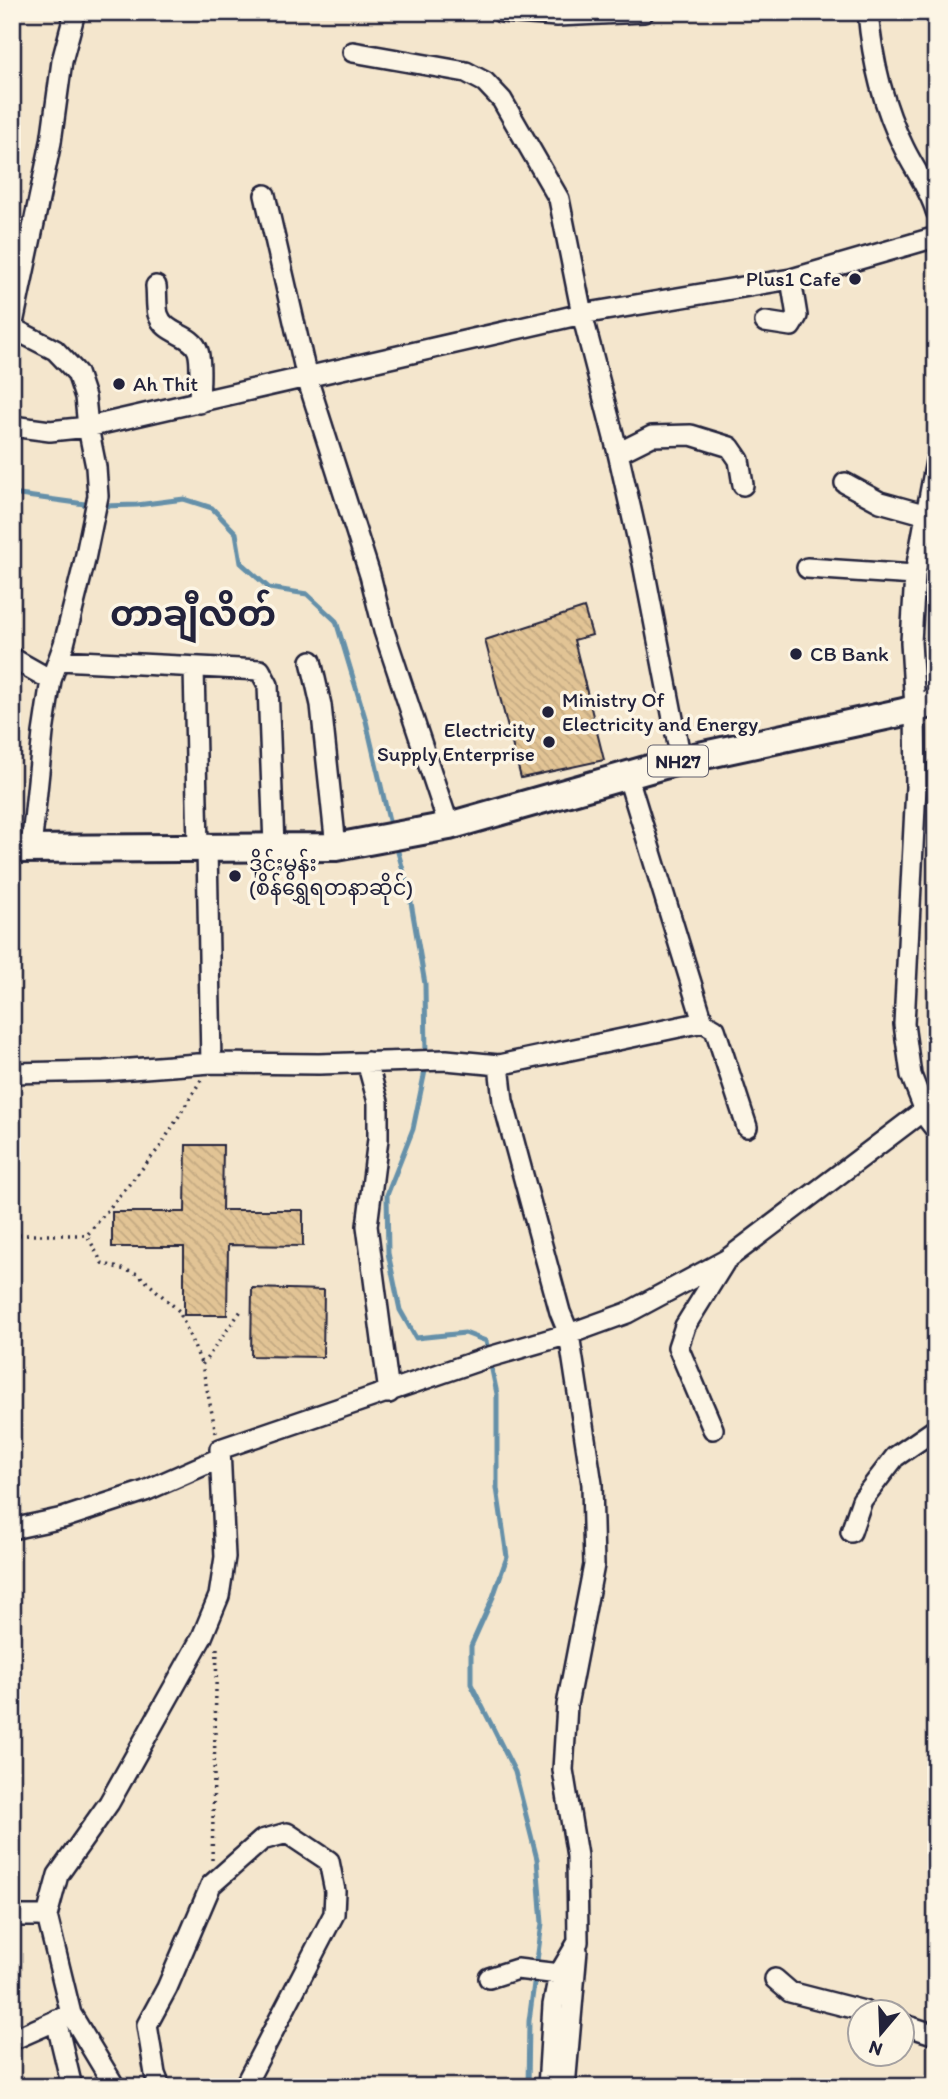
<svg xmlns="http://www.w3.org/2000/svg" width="948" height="2099" viewBox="0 0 948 2099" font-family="Itim,'Noto Sans Myanmar',sans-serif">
	<defs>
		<pattern id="building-back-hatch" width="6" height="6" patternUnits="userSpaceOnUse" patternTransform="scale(1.75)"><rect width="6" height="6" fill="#e2c495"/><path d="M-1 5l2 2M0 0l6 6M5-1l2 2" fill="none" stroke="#c2a881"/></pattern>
	</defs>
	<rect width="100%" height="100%" fill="#f4e6cd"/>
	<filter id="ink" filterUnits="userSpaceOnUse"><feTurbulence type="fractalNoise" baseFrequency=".0143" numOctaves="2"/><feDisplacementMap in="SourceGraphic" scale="14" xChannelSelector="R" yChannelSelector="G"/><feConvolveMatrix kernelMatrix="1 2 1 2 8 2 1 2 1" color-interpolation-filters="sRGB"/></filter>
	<g filter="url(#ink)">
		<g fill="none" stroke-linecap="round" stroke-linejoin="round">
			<path stroke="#6590a9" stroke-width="5" d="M12,494L92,505
				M102,506L137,505L184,499L212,508L236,533L241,563L269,588L307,594L336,621L366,721L391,829
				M396,845L409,891L425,984L426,1056
				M426,1066L413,1129L387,1195L388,1253L400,1310L416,1338L465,1333L486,1341L497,1394V1488L507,1557L493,1597L471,1646V1684L515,1772L537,1859L542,1923L529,2021L528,2087"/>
		</g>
		<path fill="url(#building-back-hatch)" stroke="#22223b" stroke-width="2" d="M584,608L592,635L574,640L604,760L521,778L485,640Z
			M186,1145H223L222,1210H303V1246L228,1245L227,1315H184V1247H112V1212H185Z
			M252,1288L324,1290L323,1357L251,1356Z"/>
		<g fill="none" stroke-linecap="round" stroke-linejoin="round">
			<g stroke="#22223b" stroke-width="24">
				<path id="minor" d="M501,12L557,16L644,12
					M868,12C872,59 883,106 904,148C914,169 929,188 936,211
					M353,52L466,72L485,82L502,100L559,199L582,314L618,453L643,563L681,760
					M265,195L307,378L370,575L384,631L449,826
					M156,286C157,295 156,306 158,314C164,335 192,333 198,351C202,363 199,389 199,403
					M765,322L791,326L797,316L791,279
					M12,426L50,431L88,427L582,314L791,279L936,237
					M618,453L652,436L691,435L730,447L739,460L743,485
					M936,461L915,575L911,642L915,708L916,787L904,1024L911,1075L929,1121L936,1130
					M845,483L880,502L927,515
					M807,568L915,575
					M12,658L51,680
					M59,660L260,670L268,685L274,846
					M311,661L321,705L336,847
					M194,668L198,847
					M627,774L703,1022
					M207,848L211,1063
					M31,849L43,733L51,680L64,644L84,564L98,496L96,467L88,427L85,397L77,373L55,350L12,328L51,142L62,61L75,12
					M367,1062L378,1102V1139L367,1226L389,1393
					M12,1073L104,1071L211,1063L319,1064L446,1060L499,1065L703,1022L715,1029L747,1127
					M713,1429L678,1347L685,1326L726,1260
					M12,1529L63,1518L145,1491L220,1458
					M851,1532L862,1500L895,1457L936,1429
					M12,1916H47
					M489,1978L517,1969L559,1974
					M775,1979L790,1992L864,2011
					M71,2014L115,2087
					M56,2020L72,2087
					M902,2024L936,2035
					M12,2040L71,2014L47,1916L58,1875L109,1803L202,1637L219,1596L225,1557L220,1449L486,1358L569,1334L560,1312L503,1101L499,1065
					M160,2087L155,2074L147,2025L167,1988L211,1885L262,1840L287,1833L329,1861L335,1891L334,1914L244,2087
					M548,2087L553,2005L559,1974L578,1942L577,1856L563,1770L567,1705L594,1565L592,1484L569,1334L627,1313L726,1260L936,1101
					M565,2087L577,1950"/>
			</g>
			<g stroke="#22223b" stroke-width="32">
				<path id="major" d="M12,849L336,847L449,826L681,760L904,712L936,702"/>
			</g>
			<path stroke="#22223b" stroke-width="3.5" stroke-dasharray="2 5" stroke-linecap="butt" d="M201,1080L160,1147L87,1235L102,1263L138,1274L179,1311L202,1365
				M12,1235H87
				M216,1433L202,1365L243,1308
				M212,1860L217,1647"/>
			<use href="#minor" stroke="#fcf5e5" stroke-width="19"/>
			<use href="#major" stroke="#fcf5e5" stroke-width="26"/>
		</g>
	</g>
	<g fill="#22223b" stroke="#fcf5e5" stroke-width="2.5">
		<circle cx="855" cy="279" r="7"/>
		<circle cx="119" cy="384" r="7"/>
		<circle cx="796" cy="654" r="7"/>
		<circle cx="548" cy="712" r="7"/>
		<circle cx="549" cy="742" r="7"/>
		<circle cx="235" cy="876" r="7"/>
	</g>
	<g text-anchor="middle" stroke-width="7" stroke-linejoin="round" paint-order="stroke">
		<rect fill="#fcf5e5" stroke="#63616e" stroke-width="2" x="648" y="745.5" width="60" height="31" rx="5"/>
		<g font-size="19" font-weight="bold" fill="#22223b">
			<text x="678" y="768">NH27</text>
		</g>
		<g font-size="21" fill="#22223b" stroke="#fcf5e5" text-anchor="start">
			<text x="841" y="286" text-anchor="end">Plus1 Cafe</text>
			<text x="133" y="391">Ah Thit</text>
			<text x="810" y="661">CB Bank</text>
			<text x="562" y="707">Ministry Of<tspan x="562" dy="24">Electricity and Energy</tspan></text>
			<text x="535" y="737" text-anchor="end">Electricity<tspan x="535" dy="24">Supply Enterprise</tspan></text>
			<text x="249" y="871">ဒိုင်းမွန်း<tspan x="249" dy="24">(စိန်ရွှေရတနာဆိုင်)</tspan></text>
		</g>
		<g font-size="35" font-weight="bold" fill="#22223b" stroke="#fcf5e5">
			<text x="193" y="626">တာချီလိတ်</text>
		</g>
	</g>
	<rect width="948" height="2099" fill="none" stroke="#fcf5e5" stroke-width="42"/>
	<rect x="21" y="21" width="906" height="2057" fill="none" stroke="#22223b" stroke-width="2.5" filter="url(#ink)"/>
	<g transform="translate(881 2033) rotate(199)"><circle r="33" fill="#fcf5e5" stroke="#a5a1a1" stroke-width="2"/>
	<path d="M0-5L12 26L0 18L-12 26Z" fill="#22223b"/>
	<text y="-10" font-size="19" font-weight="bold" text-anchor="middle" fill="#22223b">N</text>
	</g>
</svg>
